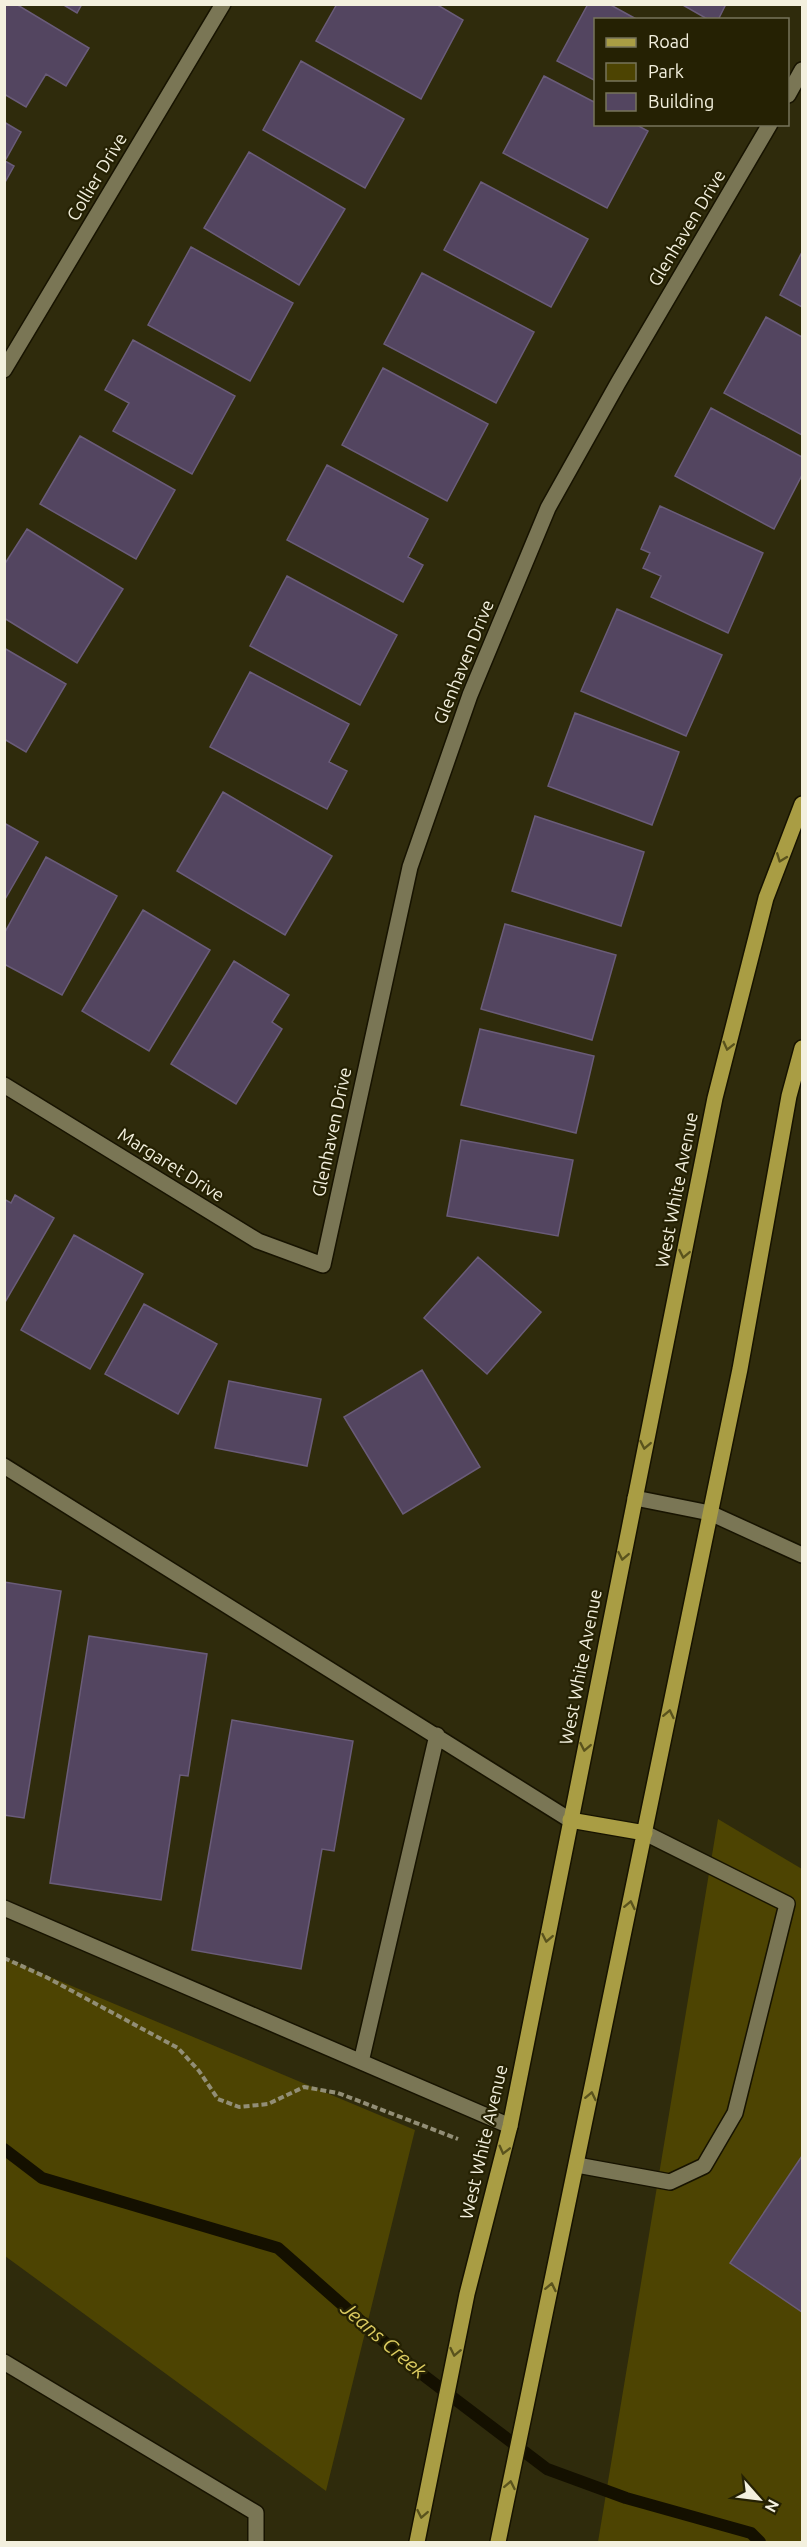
<svg xmlns="http://www.w3.org/2000/svg" width="807" height="2547" viewBox="0 0 807 2547" font-family="Ubuntu,sans-serif">
	<rect width="100%" height="100%" fill="#2f2b0c"/>
	<path fill="#4d4402" d="M718,1819L802,1869V2542H598Z
		M5,1958L415,2130L326,2491L5,2256Z"/>
	<g fill="none" stroke-linecap="round" stroke-linejoin="round">
		<path stroke="#141000" stroke-width="12" d="M4,2149L42,2178L278,2248L414,2368L547,2469L626,2498L751,2533L760,2542"/>
	</g>
	<path fill="#534560" stroke="#6a5c79" stroke-width="1.5" d="M4,4H16L89,48L66,86L46,74L26,107L4,94Z
		M62,4H82L77,13Z
		M337,4H436L463,20L421,99L316,41Z
		M588,4H609L638,20H596V81L557,61Z
		M681,4H726L718,20H709Z
		M301,61L404,119L365,188L263,130Z
		M544,76L596,103V124H635L648,131L607,208L503,153Z
		M4,122L21,132L5,161L14,166L4,184Z
		M249,152L345,209L299,285L204,228Z
		M481,182L588,239L551,307L444,250Z
		M191,247L293,303L250,381L148,325Z
		M802,252V307L780,295Z
		M422,273L534,332L496,403L384,344Z
		M766,317L802,337V435L724,393Z
		M133,340L235,396L192,474L113,431L129,403L105,390Z
		M383,368L488,424L447,501L342,445Z
		M711,408L802,457V475L774,529L675,476Z
		M80,436L175,490L136,559L40,504Z
		M327,465L428,519L408,557L423,565L403,602L287,540Z
		M660,506L763,553L728,633L651,597L661,576L643,568L650,553L641,549Z
		M27,529L123,589L77,663L4,618V565Z
		M287,576L397,635L360,705L250,646Z
		M617,609L722,655L686,736L581,691Z
		M4,648L66,684L26,752L4,739Z
		M250,672L349,724L329,762L347,771L327,809L210,747Z
		M575,713L679,752L652,825L548,786Z
		M223,792L332,856L285,935L177,871Z
		M535,816L644,852L621,926L512,891Z
		M4,823L38,842L4,901Z
		M46,857L117,896L62,995L4,964V934Z
		M143,910L210,950L149,1051L82,1011Z
		M505,924L616,955L592,1040L481,1009Z
		M234,961L289,995L272,1022L282,1029L236,1104L171,1064Z
		M480,1029L594,1056L576,1133L461,1105Z
		M461,1140L573,1160L558,1236L447,1216Z
		M15,1195L54,1218L4,1304V1199L11,1203Z
		M74,1235L143,1274L90,1369L21,1330Z
		M478,1257L541,1312L487,1374L424,1318Z
		M144,1304L217,1344L178,1414L105,1374Z
		M422,1370L480,1467L403,1514L344,1417Z
		M229,1381L321,1399L307,1466L215,1448Z
		M4,1582L61,1591L24,1818L4,1815Z
		M89,1636L207,1654L188,1776L180,1775L161,1900L50,1883Z
		M232,1720L353,1741L334,1851L322,1849L301,1969L192,1950Z
		M802,2156V2312L730,2263Z"/>
	<g fill="none" stroke-linecap="round" stroke-linejoin="round">
		<g stroke="#171300" stroke-width="18">
			<path id="minor" d="M788,95L802,70
				M4,370L223,4
				M4,1085L258,1241L323,1265L410,867L470,695L548,508L618,383L770,124
				M4,1466L570,1820
				M635,1498L710,1513L802,1555
				M4,1908L510,2126
				M361,2062L437,1735
				M577,2165L670,2182L704,2166L735,2113L787,1904L645,1833
				M4,2362L256,2513V2542"/>
		</g>
		<g stroke="#171300" stroke-width="18">
			<path id="major" d="M570,1820L645,1833
				M417,2542L467,2294L510,2126L715,1098L766,898L802,804
				M498,2542L740,1369L789,1096L802,1048"/>
		</g>
		<path stroke="#928e76" stroke-width="4" stroke-dasharray="6 3" stroke-linecap="butt" d="M4,1958L46,1977L178,2048L199,2071L218,2099L239,2107L268,2104L304,2087L338,2093L458,2139"/>
		<use href="#minor" stroke="#7a7655" stroke-width="15"/>
		<use href="#major" stroke="#a99d44" stroke-width="15"/>
	</g>
	<defs><path id="oneway-chevron" d="M-2-3.5L2.5 0L-2 3.5" fill="none" stroke-width="1.6" stroke-linecap="round" stroke-linejoin="round" transform="scale(1.5)"/></defs>
	<g stroke="#5a531d">
		<use href="#oneway-chevron" transform="translate(781 858) rotate(111)"/>
		<use href="#oneway-chevron" transform="translate(728 1046) rotate(104)"/>
		<use href="#oneway-chevron" transform="translate(684 1254) rotate(101)"/>
		<use href="#oneway-chevron" transform="translate(645 1445) rotate(101)"/>
		<use href="#oneway-chevron" transform="translate(623 1556) rotate(101)"/>
		<use href="#oneway-chevron" transform="translate(669 1714) rotate(-78)"/>
		<use href="#oneway-chevron" transform="translate(585 1747) rotate(101)"/>
		<use href="#oneway-chevron" transform="translate(630 1905) rotate(-78)"/>
		<use href="#oneway-chevron" transform="translate(547 1938) rotate(101)"/>
		<use href="#oneway-chevron" transform="translate(591 2096) rotate(-78)"/>
		<use href="#oneway-chevron" transform="translate(504 2150) rotate(104)"/>
		<use href="#oneway-chevron" transform="translate(551 2287) rotate(-78)"/>
		<use href="#oneway-chevron" transform="translate(455 2352) rotate(102)"/>
		<use href="#oneway-chevron" transform="translate(510 2485) rotate(-79)"/>
		<use href="#oneway-chevron" transform="translate(422 2514) rotate(101)"/>
	</g>
	<g text-anchor="middle" stroke-width="4.5" stroke-linejoin="round" paint-order="stroke">
		<g font-size="18" fill="#f3f0de" stroke="#252103">
			<text transform="translate(97 177) rotate(-59)" y="6">Collier Drive</text>
			<text transform="translate(687 228) rotate(-59)" y="6">Glenhaven Drive</text>
			<text transform="translate(464 662) rotate(-68)" y="6">Glenhaven Drive</text>
			<text transform="translate(332 1132) rotate(-78)" y="6">Glenhaven Drive</text>
			<text transform="translate(171 1165) rotate(32)" y="6">Margaret Drive</text>
			<text transform="translate(677 1190) rotate(-79)" y="6">West White Avenue</text>
			<text transform="translate(581 1667) rotate(-79)" y="6">West White Avenue</text>
			<text transform="translate(484 2142) rotate(-77)" y="6">West White Avenue</text>
		</g>
		<g font-size="20" font-style="italic" fill="#dbcb60" stroke="#252103">
			<text transform="translate(384 2340) rotate(41)" y="7">Jeans Creek</text>
		</g>
	</g>
	<rect width="807" height="2547" fill="none" stroke="#f3f0de" stroke-width="12"/>
	<rect x="594" y="18" width="195" height="108" fill="#252103" stroke="#77745b" stroke-width="1.5"/>
	<rect x="606" y="38" width="30" height="9" fill="#a99d44" stroke="#77745b" stroke-width="1.5"/>
	<text x="648" y="48" font-size="18" fill="#f3f0de">Road</text>
	<rect x="606" y="63" width="30" height="18" fill="#4d4402" stroke="#77745b" stroke-width="1.5"/>
	<text x="648" y="78" font-size="18" fill="#f3f0de">Park</text>
	<rect x="606" y="93" width="30" height="18" fill="#534560" stroke="#77745b" stroke-width="1.5"/>
	<text x="648" y="108" font-size="18" fill="#f3f0de">Building</text>
	<g transform="translate(759 2499) rotate(118)" stroke="#252103" stroke-width="4.5" paint-order="stroke">
	<path d="M0-4.5L10 22L0 15L-10 22Z" fill="#f3f0de"/>
	<text y="-9" font-size="16" font-weight="bold" text-anchor="middle" fill="#f3f0de">N</text>
	</g>
</svg>
